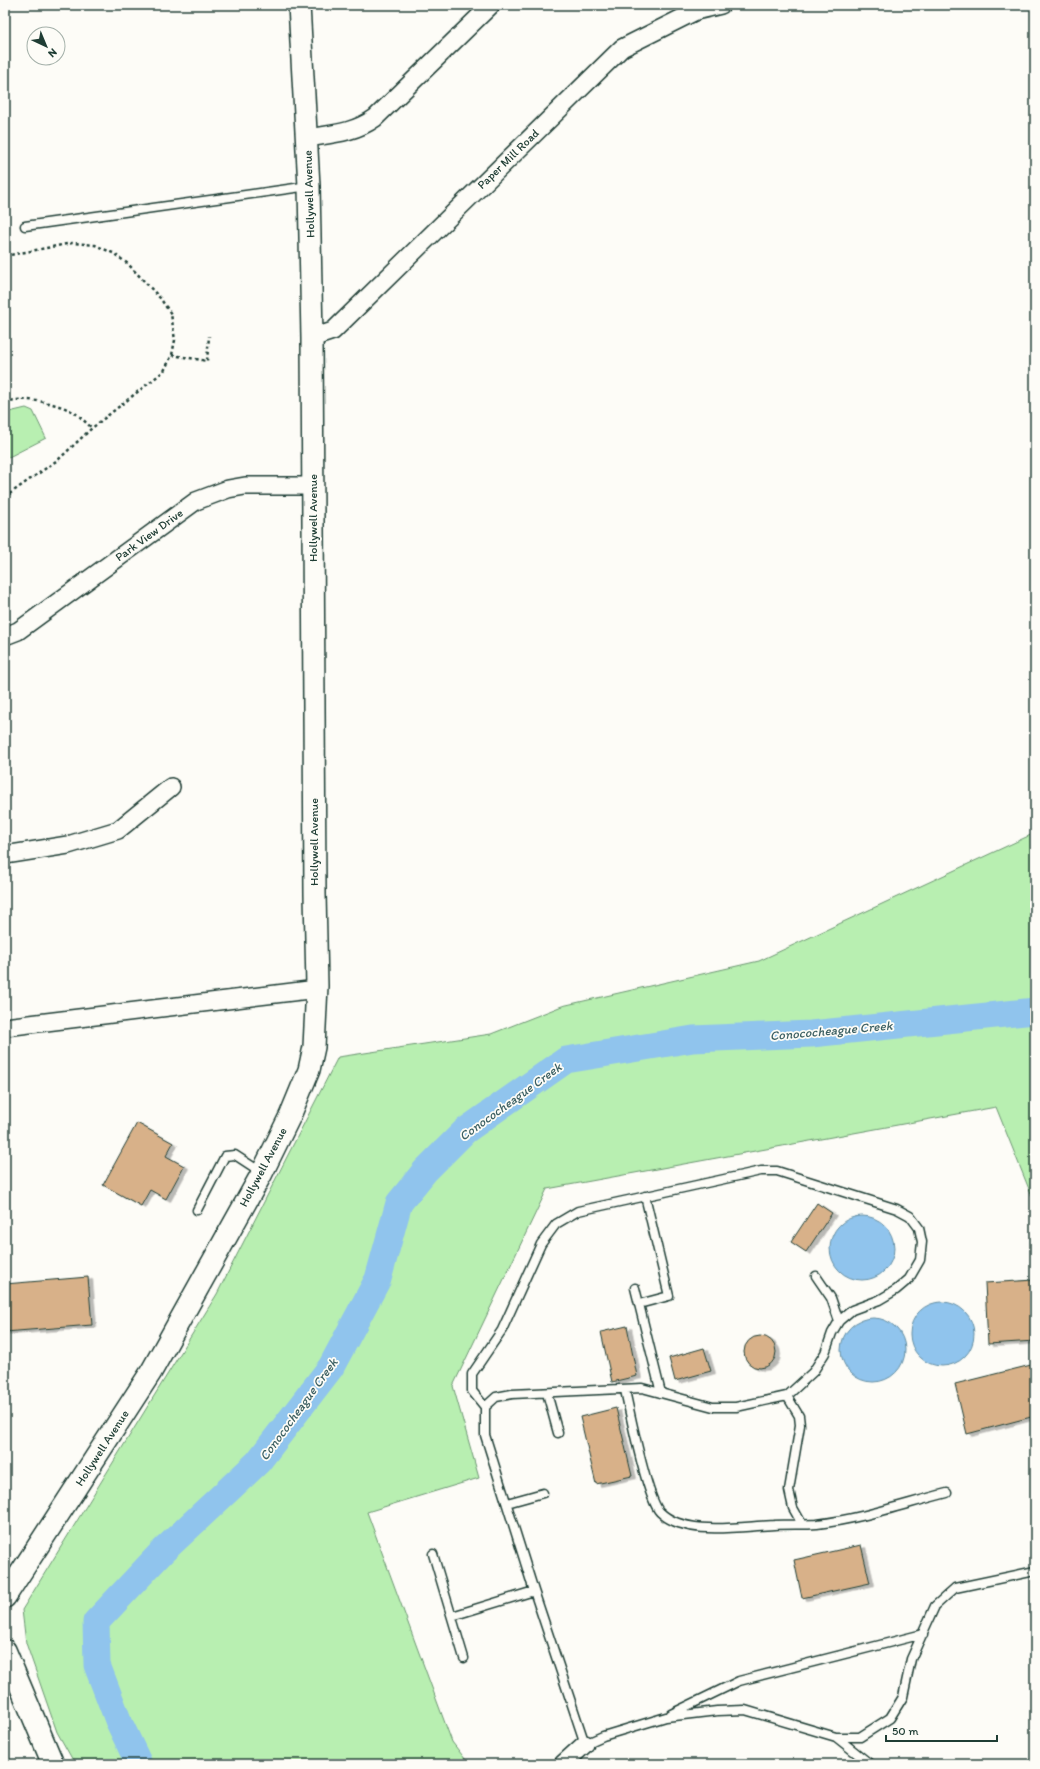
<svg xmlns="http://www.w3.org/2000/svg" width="1040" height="1769" viewBox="0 0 1040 1769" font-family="Itim,sans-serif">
	<defs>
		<filter id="shadow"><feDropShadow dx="4.5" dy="2.5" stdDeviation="0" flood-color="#0004"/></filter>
	</defs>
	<rect width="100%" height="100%" fill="#fdfcf7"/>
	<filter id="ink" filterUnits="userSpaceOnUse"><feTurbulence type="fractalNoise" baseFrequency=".025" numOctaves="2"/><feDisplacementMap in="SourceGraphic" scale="8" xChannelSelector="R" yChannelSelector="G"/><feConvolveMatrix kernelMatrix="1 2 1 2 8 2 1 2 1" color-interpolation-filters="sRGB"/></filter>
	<g filter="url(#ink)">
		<path fill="#b8efb1" stroke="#6c9672" d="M26,408L33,411L46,438L5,459V413Z
			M1035,833V1204L996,1107L547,1189L453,1386L479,1478L367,1512L452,1742L469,1764H75L57,1732L26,1643L22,1610L217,1294L338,1057L491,1034L562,1006L759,961Z"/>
		<path fill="#90c4ed" stroke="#638ea3" d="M830 1248a32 32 0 1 1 64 0a32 32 0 1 1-64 0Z
			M910 1334a32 32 0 1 1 64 0a32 32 0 1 1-64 0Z
			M841 1350a32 32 0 1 1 64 0a32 32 0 1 1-64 0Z"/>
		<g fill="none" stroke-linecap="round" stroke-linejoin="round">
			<path stroke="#90c4ed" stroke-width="27" d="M139,1764L118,1720L97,1665L96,1622L162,1552L258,1462L331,1367L378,1279L399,1203L425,1171L465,1131L566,1060L693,1039L811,1034L1035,1011"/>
		</g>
		<path fill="#d8b189" stroke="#1f3d34" filter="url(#shadow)" d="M137,1123L173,1143L166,1156L184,1166L166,1199L150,1190L141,1206L103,1185Z
			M817,1203L832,1213L806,1252L791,1242Z
			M88,1277L92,1325L5,1332V1284Z
			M1035,1280V1341L988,1344L985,1283Z
			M627,1326L637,1376L612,1382L601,1332Z
			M744 1352a16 16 0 1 1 32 0a16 16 0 1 1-32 0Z
			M704,1348L711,1371L675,1381L669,1358Z
			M1035,1364V1416L967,1434L955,1384Z
			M616,1408L632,1476L596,1484L580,1417Z
			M861,1545L870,1583L802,1598L794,1560Z"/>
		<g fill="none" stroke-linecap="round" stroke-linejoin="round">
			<g stroke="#1f3d34" stroke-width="11">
				<path id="service" d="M25,226L309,186
					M197,1210L225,1156L235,1155L261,1172
					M816,1276L831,1298L839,1321
					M635,1288L661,1393
					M639,1304L669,1296L645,1196
					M625,1390C630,1413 647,1499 660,1512C685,1537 741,1526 774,1525C788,1524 803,1525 817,1524C861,1519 904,1504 947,1493
					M547,1393L558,1433
					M787,1396L799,1416L800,1425L789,1490L793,1508L802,1524
					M485,1407L472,1391V1374L502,1330L541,1244L556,1224L578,1211L761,1171H777L897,1209L910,1216L919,1228L922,1242L920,1260L909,1279L896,1290L879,1300L852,1310L839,1321L832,1333L825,1353L813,1372L787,1396L736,1407H713L642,1388L512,1394L496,1397L485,1407V1435L534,1591L585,1744L603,1736L666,1717L717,1711L745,1710L836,1737L870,1764
					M507,1503L543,1493
					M433,1554L464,1658
					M452,1616L534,1591
					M671,1714L739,1681L923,1634
					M836,1737H860L890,1718L903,1697L911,1659L935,1606L955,1588L1035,1571"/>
			</g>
			<g stroke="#1f3d34" stroke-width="20">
				<path id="minor" d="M307,138C332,134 354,133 375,118L491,5
					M312,338L333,331L622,48L696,11L721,5
					M5,636L18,631L196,501L228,489L245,486H313
					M5,855L68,845L118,830L171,787
					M5,1027L317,989
					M563,1764L585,1744"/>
			</g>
			<g stroke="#1f3d34" stroke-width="24">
				<path id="tertiary" d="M5,1597L151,1372L261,1175L290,1116L309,1070L314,1047L317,986L315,894L312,338L309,186L299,5
					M5,1650L53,1764"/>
			</g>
			<path stroke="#1f3d34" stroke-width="2.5" stroke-dasharray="3 3" stroke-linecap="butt" d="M5,256L72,243L95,245L113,253L128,264L160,298L171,314L175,340L172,355L164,371L92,428L59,459L5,497
				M172,355L207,361L209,336
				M5,402C23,396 59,403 75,413C81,417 86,423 92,428"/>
			<use href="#service" stroke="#fdfcf7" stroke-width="8"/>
			<use href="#minor" stroke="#fdfcf7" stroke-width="17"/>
			<use href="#tertiary" stroke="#fdfcf7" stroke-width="21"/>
		</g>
	</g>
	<g text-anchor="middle" stroke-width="3.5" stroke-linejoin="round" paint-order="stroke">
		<g font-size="12" fill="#1f3d34" stroke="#fdfcf7">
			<text transform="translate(508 159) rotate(-44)" y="4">Paper Mill Road</text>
			<text transform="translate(309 194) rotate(-92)" y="4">Hollywell Avenue</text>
			<text transform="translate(313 518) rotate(-90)" y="4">Hollywell Avenue</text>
			<text transform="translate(149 535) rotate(-36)" y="4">Park View Drive</text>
			<text transform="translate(314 842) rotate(-90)" y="4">Hollywell Avenue</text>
			<text transform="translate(263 1167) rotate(-62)" y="4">Hollywell Avenue</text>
			<text transform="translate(102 1448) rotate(-57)" y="4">Hollywell Avenue</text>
		</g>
		<g font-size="13" font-style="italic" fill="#3b5f62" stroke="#fdfcf7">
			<text transform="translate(831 1030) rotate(-5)" y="5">Conococheague Creek</text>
			<text transform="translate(510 1101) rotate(-36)" y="5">Conococheague Creek</text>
			<text transform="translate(298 1409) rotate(-54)" y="5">Conococheague Creek</text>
		</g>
	</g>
	<rect width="1040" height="1769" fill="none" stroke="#fdfcf7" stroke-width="20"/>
	<rect x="10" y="10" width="1020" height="1749" fill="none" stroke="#1f3d34" stroke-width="1.5" filter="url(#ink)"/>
	<g transform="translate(46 46) rotate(136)"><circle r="19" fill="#fdfcf7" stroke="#a4b0a9"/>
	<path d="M0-3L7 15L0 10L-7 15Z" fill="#1f3d34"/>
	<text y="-6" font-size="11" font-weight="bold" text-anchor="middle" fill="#1f3d34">N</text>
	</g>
	<path d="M886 1735v6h111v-6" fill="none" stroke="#1f3d34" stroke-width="2"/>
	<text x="892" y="1735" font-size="12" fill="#1f3d34" stroke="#fdfcf7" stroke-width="3" paint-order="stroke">50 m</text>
</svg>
